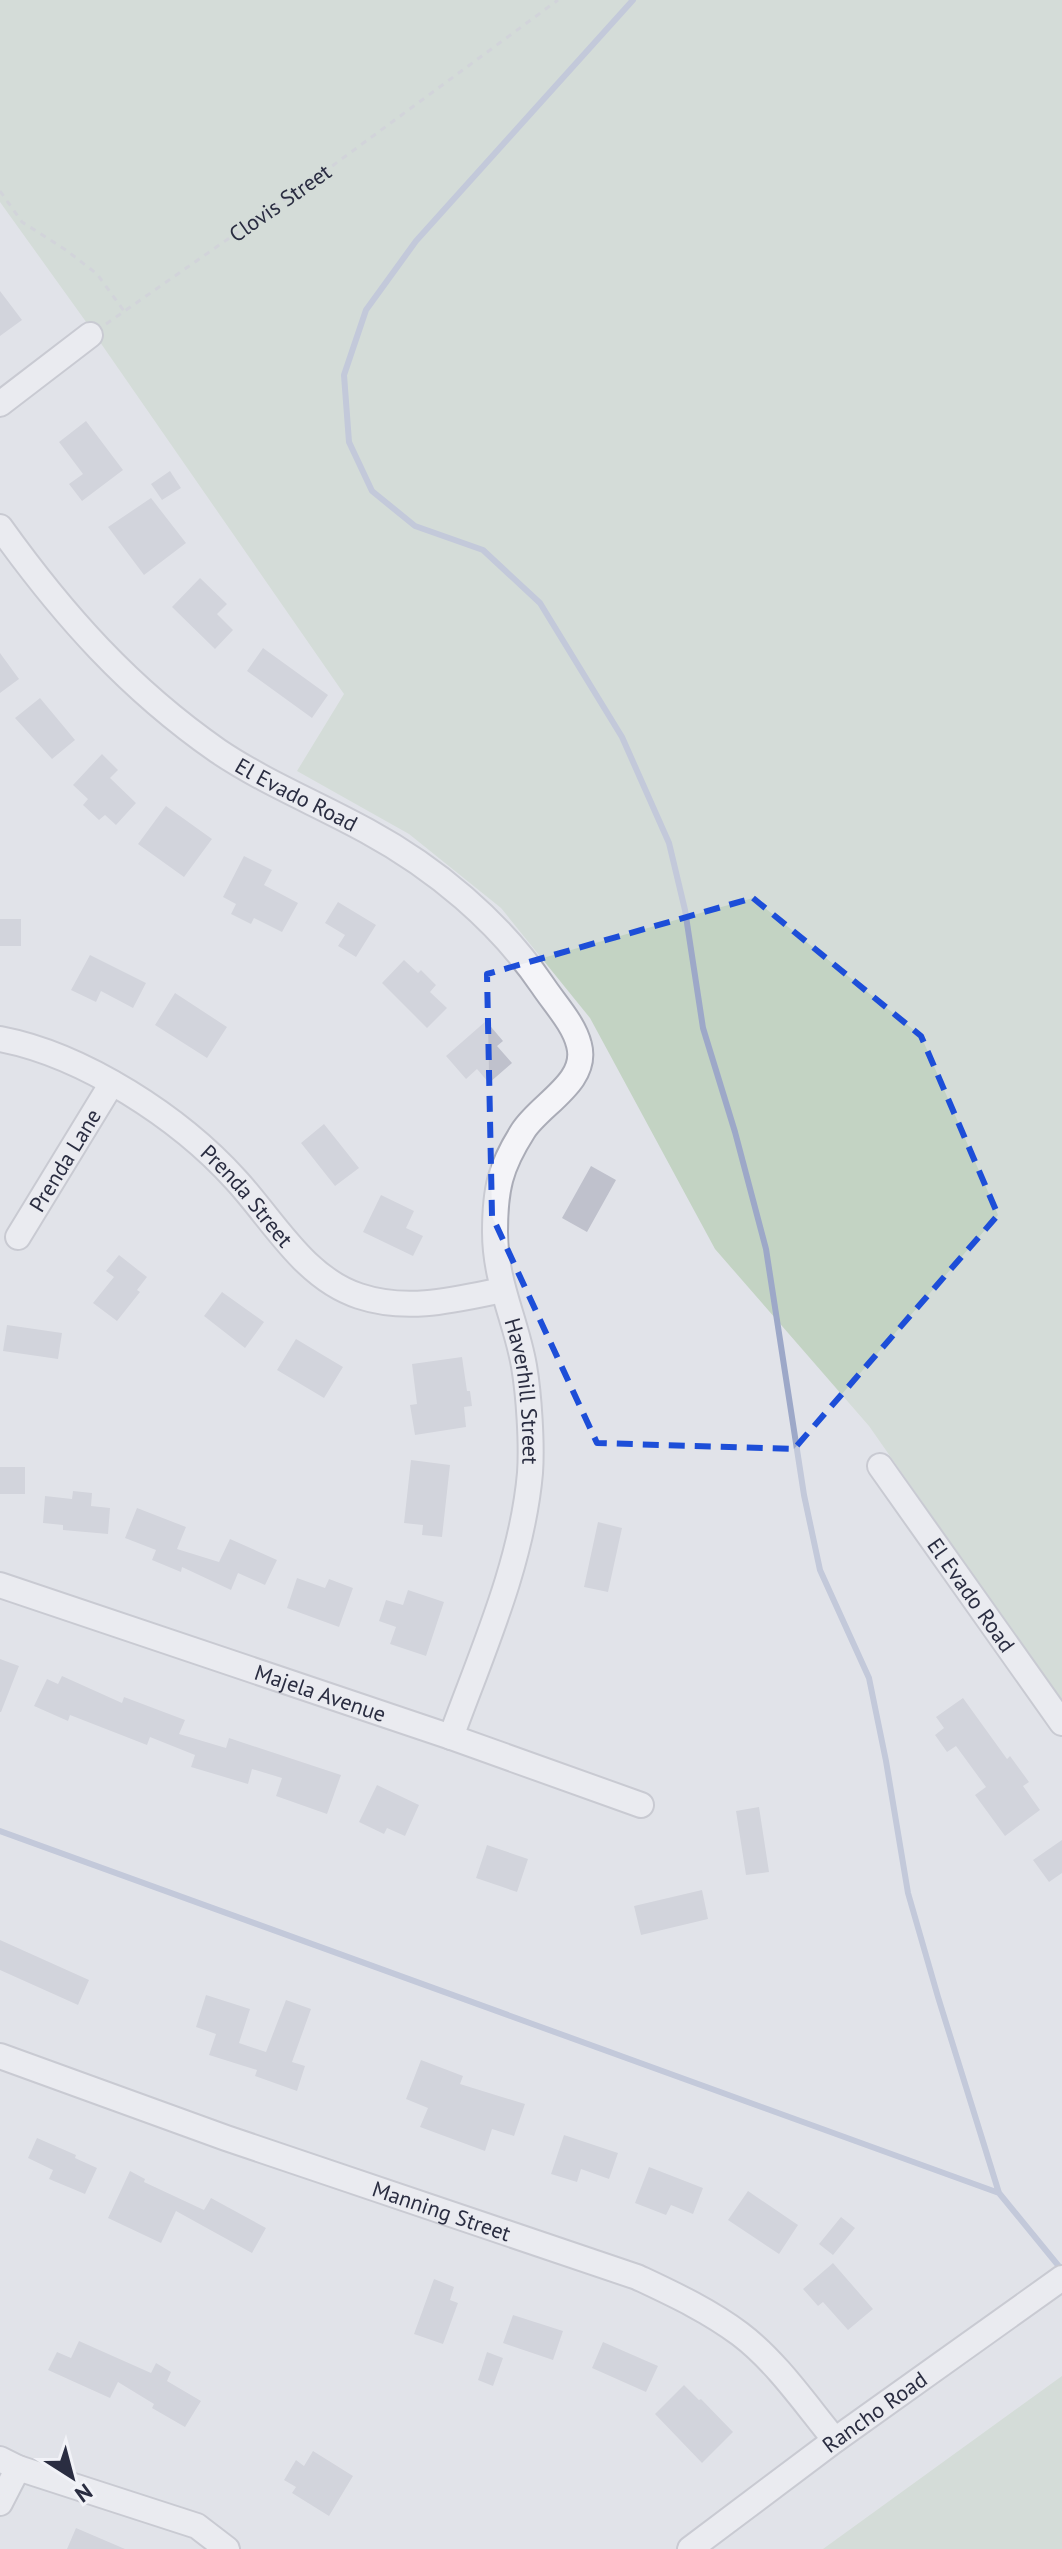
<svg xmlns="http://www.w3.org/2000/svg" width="1062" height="2549" viewBox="0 0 1062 2549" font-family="'PT Sans',sans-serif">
	<rect width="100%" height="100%" fill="#e1e3e9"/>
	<path fill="#c3d3c3" d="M0,0H1062V1702L869,1426L715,1249L590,1018L501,908L409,834L297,771L344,694L84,319L0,202Z
		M1062,2376V2549H823Z"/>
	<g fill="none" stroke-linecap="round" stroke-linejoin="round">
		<path stroke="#9da8c8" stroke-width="6" d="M633,0L416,241L366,310L344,375L349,442L372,491L415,526L483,550L540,603L622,737L669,843L685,910L703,1028L735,1132L766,1249L804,1495L820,1570L869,1678L886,1761L908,1893L938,1997L999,2193L1062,2270
			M0,1831L999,2193"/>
	</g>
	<path fill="#bfc1cc" d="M0,291L22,320L0,336Z
		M86,421L123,470L82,501L69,484L83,474L59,442Z
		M170,471L181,488L162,500L151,484Z
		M151,498L186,543L144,575L108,527Z
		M200,578L227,604L217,614L233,630L215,649L172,607Z
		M263,648L328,695L312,718L247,671Z
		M0,653L19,679L0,693Z
		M40,698L75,740L52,759L15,718Z
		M102,754L118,770L110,778L136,803L116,825L105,815L99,820L83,805L88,799L73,785Z
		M166,806L212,839L184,877L138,844Z
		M244,856L272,870L264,885L298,903L282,932L254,918L251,924L231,914L236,904L223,897Z
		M338,902L376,925L356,957L338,946L345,935L325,923Z
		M0,919H21V946H0Z
		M90,955L146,983L133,1008L101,991L96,1002L71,990Z
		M404,960L418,973L421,970L436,985L430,992L447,1008L427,1028L382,983Z
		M175,993L227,1027L207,1058L155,1025Z
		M486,1021L503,1041L497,1046L512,1063L489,1083L477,1069L466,1079L446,1056Z
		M324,1124L359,1168L335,1186L301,1143Z
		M591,1166L616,1180L587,1232L562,1218Z
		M381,1195L414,1211L406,1228L423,1236L413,1256L363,1232Z
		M119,1255L147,1277L137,1290L140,1292L117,1321L93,1303L114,1277L106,1271Z
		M222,1292L264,1322L245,1348L204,1316Z
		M7,1325L62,1333L58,1359L3,1351Z
		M296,1339L343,1367L324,1398L277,1370Z
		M462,1357L467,1391H470L472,1406L464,1407L466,1427L415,1435L410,1405L417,1404L412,1364Z
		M411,1460L450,1465L442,1537L422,1535L423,1525L404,1523Z
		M0,1467H25V1494H0Z
		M73,1491L92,1493L91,1506L110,1508L108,1534L63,1530V1525L43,1523L45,1496L72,1499Z
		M137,1508L186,1527L177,1549L219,1562L230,1539L277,1560L265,1585L238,1573L231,1590L182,1567L181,1572L152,1560L156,1550L125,1538Z
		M598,1522L622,1528L608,1592L584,1587Z
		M297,1578L325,1588L329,1579L353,1588L339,1627L287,1608Z
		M408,1590L444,1602L426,1656L390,1644L396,1627L379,1621L386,1600L403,1605Z
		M0,1659L19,1666L1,1712H0Z
		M62,1676L122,1703L124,1697L185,1720L179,1734L226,1748L229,1738L341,1775L327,1814L276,1796L282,1778L252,1769L248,1784L191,1767L195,1755L150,1737L147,1745L70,1715L68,1721L34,1706L47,1679L58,1684Z
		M963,1698L1007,1759L1010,1756L1029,1782L1023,1786L1040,1810L1005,1836L975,1795L986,1787L956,1746L947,1752L935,1735L944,1728L936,1717Z
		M377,1785L419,1805L405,1836L387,1828L384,1834L359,1822Z
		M759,1807L769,1872L746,1875L736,1811Z
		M1062,1840V1873L1049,1882L1033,1860Z
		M487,1845L528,1859L517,1892L476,1878Z
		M702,1890L708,1919L641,1935L634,1906Z
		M0,1940L89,1980L78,2005L0,1970Z
		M206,1995L250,2009L239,2043L266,2052L286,2000L311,2009L292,2062L305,2066L297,2091L255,2076L257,2070L209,2055L216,2034L196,2027Z
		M421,2060L463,2076L460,2084L525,2104L514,2136L492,2129L485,2151L420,2127L428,2108L406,2099Z
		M564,2135L618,2153L609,2179L581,2169L577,2182L551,2174Z
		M37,2138L76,2155L75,2158L97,2168L85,2194L49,2179L53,2170L28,2158Z
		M649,2167L703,2188L693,2214L671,2205L666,2215L635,2203Z
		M130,2171L145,2179L144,2182L204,2210L211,2198L266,2228L252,2253L176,2211L161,2243L108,2218Z
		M748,2191L798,2225L779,2254L728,2220Z
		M841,2217L855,2228L833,2255L819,2244Z
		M833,2263L873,2309L848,2330L823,2302L818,2306L803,2289Z
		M434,2279L454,2287L450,2300L458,2303L443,2344L414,2334Z
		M513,2315L563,2331L553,2360L503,2343Z
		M79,2341L151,2373L156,2363L171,2372L167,2381L201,2401L185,2427L152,2408L154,2404L118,2382L110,2398L48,2370L57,2352L71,2358Z
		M603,2342L658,2366L646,2392L592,2368Z
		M487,2352L503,2358L493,2386L478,2380Z
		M684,2385L699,2400L701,2399L733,2432L702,2463L655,2414Z
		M313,2451L353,2476L329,2516L292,2493L296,2487L284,2480L296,2460L304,2466Z
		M76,2528L125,2549H67Z"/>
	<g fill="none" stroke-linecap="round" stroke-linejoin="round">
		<g stroke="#aaacb7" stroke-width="28">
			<g id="minor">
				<path d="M0,404L90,335"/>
				<path id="s2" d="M0,527C63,615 129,689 218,751C264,782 318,804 367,831C435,868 499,921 543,986C555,1004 574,1024 579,1045C589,1082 540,1104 523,1131C500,1167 495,1189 495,1232C495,1282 516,1320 524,1366C529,1395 532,1444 530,1473C522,1564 482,1652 451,1737"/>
				<path id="s3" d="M0,1039C84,1055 180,1118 236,1180C273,1220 304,1278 359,1296C407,1312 454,1300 502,1290"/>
				<path id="s4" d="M18,1237L112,1083"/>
				<path id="s5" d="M880,1466L1062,1723"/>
				<path id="s6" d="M0,1585L451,1737L641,1805"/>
				<path id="s7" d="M0,2056L226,2138L637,2277C673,2294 708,2310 740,2334C777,2362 806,2405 835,2440"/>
				<path d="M0,2459L18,2468L197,2526L227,2549"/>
				<path d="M0,2503L18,2468"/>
				<path id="s8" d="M690,2549L835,2440L1062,2278"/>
			</g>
		</g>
		<g stroke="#bfc0c8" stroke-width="3" stroke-dasharray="6 6" stroke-linecap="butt">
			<path d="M0,191L22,222L66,250L97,274L124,311"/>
			<path id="s1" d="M106,324L324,172L558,0"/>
		</g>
		<use href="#minor" stroke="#f4f4f8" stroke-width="24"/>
	</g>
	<path d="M0 0H1062V2549H0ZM753,898L921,1036L998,1215L794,1449L597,1443L492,1216L487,974Z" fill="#e1e3e9" fill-opacity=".55" fill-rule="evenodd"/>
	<path fill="none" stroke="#1d4ed8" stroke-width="6" stroke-dasharray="16 10" stroke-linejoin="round" d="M753,898L921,1036L998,1215L794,1449L597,1443L492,1216L487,974Z"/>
	<g text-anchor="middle" stroke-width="8" stroke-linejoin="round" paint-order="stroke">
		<g font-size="22" fill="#2a2d41" stroke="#f1f2f7">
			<text dy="8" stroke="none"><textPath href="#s1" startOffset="212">Clovis Street</textPath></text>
			<text dy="8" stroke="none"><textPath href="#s2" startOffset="404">El Evado Road</textPath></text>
			<text dy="8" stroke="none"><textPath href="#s4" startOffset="90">Prenda Lane</textPath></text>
			<text dy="8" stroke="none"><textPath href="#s3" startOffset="298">Prenda Street</textPath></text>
			<text dy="8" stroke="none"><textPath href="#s2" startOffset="1166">Haverhill Street</textPath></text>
			<text dy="8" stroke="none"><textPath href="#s5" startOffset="158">El Evado Road</textPath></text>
			<text dy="8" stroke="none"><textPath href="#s6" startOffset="338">Majela Avenue</textPath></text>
			<text dy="8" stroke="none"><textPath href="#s7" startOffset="468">Manning Street</textPath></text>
			<text dy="8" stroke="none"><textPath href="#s8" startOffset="230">Rancho Road</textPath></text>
		</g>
	</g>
	<g transform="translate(72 2477) rotate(144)" stroke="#f1f2f7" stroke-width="6" paint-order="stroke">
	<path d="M0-6L14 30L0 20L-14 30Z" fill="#2a2d41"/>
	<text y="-12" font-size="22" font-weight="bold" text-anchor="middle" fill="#2a2d41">N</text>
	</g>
</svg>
